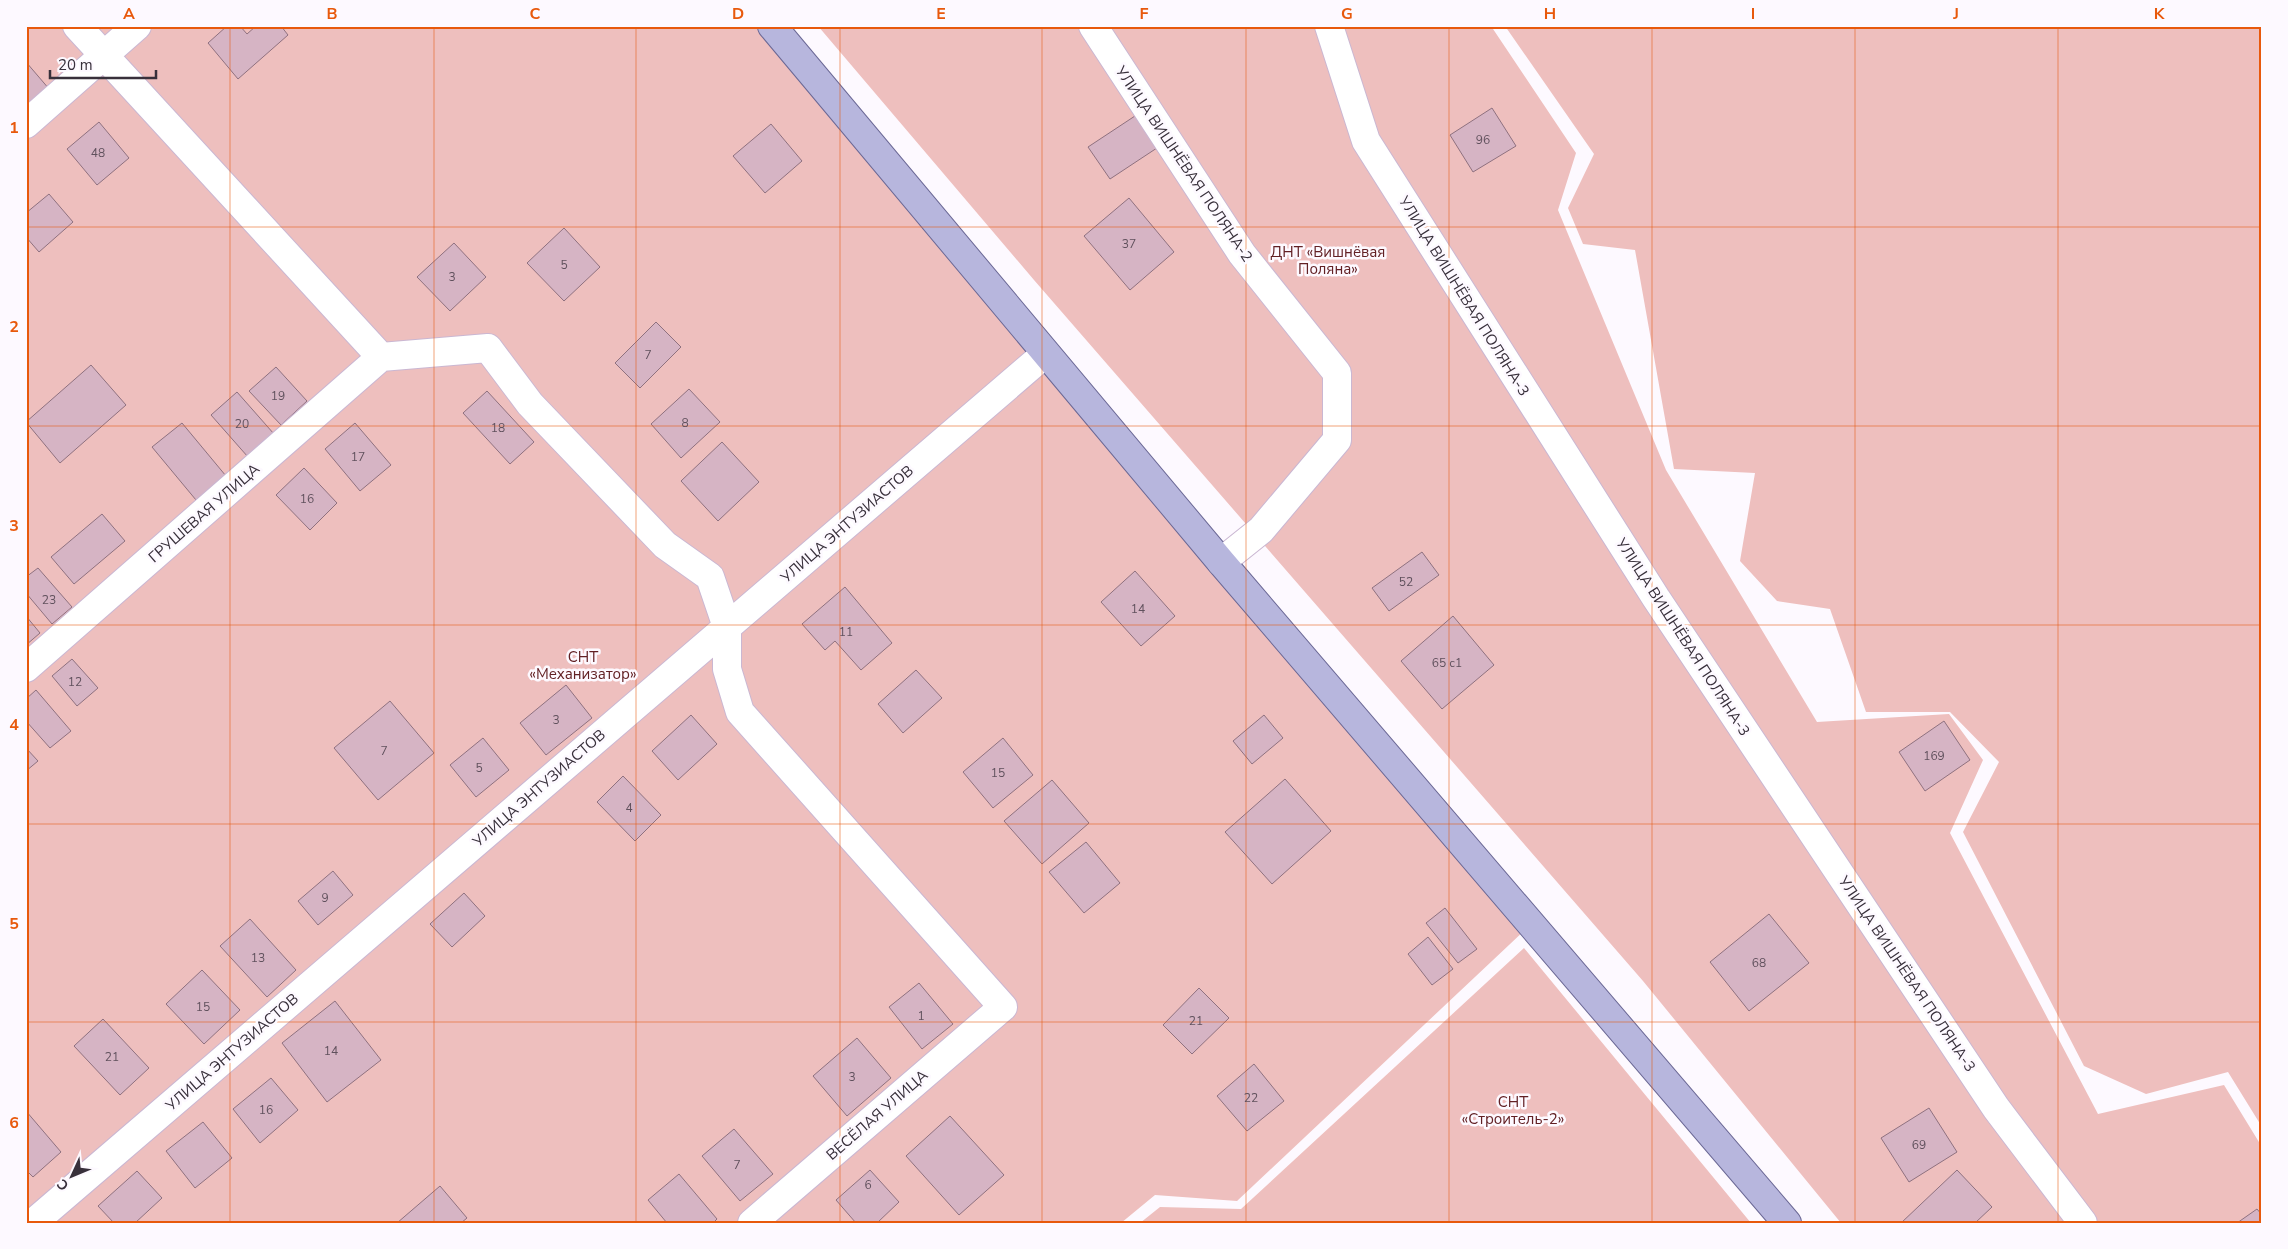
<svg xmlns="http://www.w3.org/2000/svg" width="2288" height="1249" viewBox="0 0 2288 1249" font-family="'Nunito Sans',sans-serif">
	<rect width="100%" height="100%" fill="#fdf9ff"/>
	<path fill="#eebfbe" d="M26,26H777L1527,928L1237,1201L1155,1195L1121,1223H26Z
		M818,26H1491L1576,153L1558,210L1666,470L1817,722L1949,714L1983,760L1950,833L2098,1114L2224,1085L2262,1147V1223H1841L1643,981L1034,280Z
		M1505,26H2262V1127L2228,1072L2146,1094L2084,1066L1963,832L1999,762L1950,712H1866L1830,609L1777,601L1740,561L1755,473L1674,469L1635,250L1583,244L1568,208L1594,154Z
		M1524,948L1751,1223H1140L1160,1207L1241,1209Z"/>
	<path fill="#d6b4c4" stroke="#8f717f" d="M227,26H240L247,34L256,26H281L288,35L238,79L208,43Z
		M26,62L56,97L26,112Z
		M1492,108L1516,146L1473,172L1450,135Z
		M1141,112L1163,144L1110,179L1088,147Z
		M99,122L129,158L97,185L67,149Z
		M771,124L802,161L765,193L733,156Z
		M49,194L73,222L39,252L26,237V213Z
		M1129,198L1174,252L1130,290L1084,236Z
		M564,228L600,267L564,301L527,263Z
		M454,243L486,277L450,311L417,277Z
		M656,322L681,347L640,388L615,363Z
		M91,365L126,405L60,463L26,422Z
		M276,367L307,401L281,425L249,391Z
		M689,389L720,422L681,458L651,424Z
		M487,391L534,442L510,464L463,413Z
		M237,392L274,434L248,457L211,415Z
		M182,423L226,476L196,500L152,447Z
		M355,423L391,465L360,491L325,449Z
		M722,442L759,482L718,521L681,481Z
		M304,468L337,503L310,530L276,495Z
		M102,514L125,541L74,584L51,557Z
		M1422,552L1439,575L1389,611L1372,588Z
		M38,568L72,607L52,624L26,593V577Z
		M1135,571L1175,616L1141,646L1101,602Z
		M845,587L892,643L861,670L835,641L825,650L802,624Z
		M26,616L40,633L26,645Z
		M1453,616L1494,665L1442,709L1401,661Z
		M72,659L98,688L77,706L52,676Z
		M916,670L942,698L903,733L878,704Z
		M566,685L592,718L546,755L520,723Z
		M36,690L71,731L50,748L26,721V699Z
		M390,701L434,753L378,800L334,748Z
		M691,715L717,744L678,780L652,751Z
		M1264,715L1283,738L1252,764L1233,741Z
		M1944,721L1970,760L1925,791L1899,752Z
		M483,738L509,770L476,797L450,765Z
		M1003,738L1033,775L993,808L963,772Z
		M26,748L38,761L26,771Z
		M623,776L661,815L635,841L597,802Z
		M1285,779L1331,831L1272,884L1225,832Z
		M1052,780L1089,823L1042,864L1004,821Z
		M1086,842L1120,883L1084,913L1049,872Z
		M333,871L353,895L318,925L298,901Z
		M464,893L485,916L452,947L430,924Z
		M1445,908L1477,949L1458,963L1426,923Z
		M1769,914L1809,963L1749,1011L1710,962Z
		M250,919L296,970L267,997L220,946Z
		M1428,937L1453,969L1432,985L1408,954Z
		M202,970L240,1010L204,1044L166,1004Z
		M919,983L953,1024L922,1049L889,1007Z
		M1199,988L1229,1018L1192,1054L1163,1025Z
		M335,1001L381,1060L327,1102L282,1043Z
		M103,1019L149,1068L120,1095L74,1046Z
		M857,1038L891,1078L847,1116L813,1076Z
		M1254,1064L1284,1101L1247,1131L1217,1096Z
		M271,1078L298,1110L260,1143L233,1109Z
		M1929,1108L1957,1152L1909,1182L1881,1138Z
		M26,1111L61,1152L33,1177L26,1170Z
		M950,1116L1004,1175L959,1215L906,1156Z
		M203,1122L232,1158L195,1188L166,1151Z
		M734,1129L773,1174L740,1201L702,1156Z
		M870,1170L899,1202L877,1223H856L836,1200Z
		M1957,1170L1992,1207L1975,1223H1901Z
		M137,1171L162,1198L135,1223H114L98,1206Z
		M679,1174L717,1219L713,1223H667L648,1200Z
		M440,1186L467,1218L461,1223H397Z
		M2257,1209L2262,1215V1223H2237Z"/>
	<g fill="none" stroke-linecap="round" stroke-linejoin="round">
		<g stroke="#cab7d2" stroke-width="30">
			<path id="minor" d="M77,26L381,357L488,348L530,404L665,545L710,577L727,627V669L740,712L1003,1007L752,1223
				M1093,26L1242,254L1337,373V440L1261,530L1221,562
				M1329,26L1366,141L1656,598L1996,1108L2083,1223
				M26,124L137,26
				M26,668L381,357
				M33,1223L1045,354"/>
		</g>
		<g stroke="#6b6895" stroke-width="30">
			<path id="major" d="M772,26L1221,562L1787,1223"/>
		</g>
		<use href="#minor" stroke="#fff" stroke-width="28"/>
		<use href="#major" stroke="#b7b6dd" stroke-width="28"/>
	</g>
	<path fill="none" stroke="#e8590c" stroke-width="1" stroke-opacity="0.55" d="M230,26V1223M434,26V1223M636,26V1223M840,26V1223M1042,26V1223M1246,26V1223M1449,26V1223M1652,26V1223M1855,26V1223M2058,26V1223M26,227H2262M26,426H2262M26,625H2262M26,824H2262M26,1022H2262"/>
	<g text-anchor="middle" stroke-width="5" stroke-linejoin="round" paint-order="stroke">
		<g font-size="12" fill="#60515d">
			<text x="1483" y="144">96</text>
			<text x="98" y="157">48</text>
			<text x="1129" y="248">37</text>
			<text x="564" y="269">5</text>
			<text x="452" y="281">3</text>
			<text x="648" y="359">7</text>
			<text x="278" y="400">19</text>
			<text x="685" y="427">8</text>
			<text x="242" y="428">20</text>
			<text x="498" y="432">18</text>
			<text x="358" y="461">17</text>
			<text x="307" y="503">16</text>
			<text x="1406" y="586">52</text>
			<text x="49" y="604">23</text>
			<text x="1138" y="613">14</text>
			<text x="846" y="636">11</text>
			<text x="1447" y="667">65 с1</text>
			<text x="75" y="686">12</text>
			<text x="556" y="724">3</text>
			<text x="384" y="755">7</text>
			<text x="1934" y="760">169</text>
			<text x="479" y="772">5</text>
			<text x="998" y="777">15</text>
			<text x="629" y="812">4</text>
			<text x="325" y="902">9</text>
			<text x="258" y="962">13</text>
			<text x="1759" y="967">68</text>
			<text x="203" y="1011">15</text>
			<text x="921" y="1020">1</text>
			<text x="1196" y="1025">21</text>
			<text x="331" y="1055">14</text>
			<text x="112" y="1061">21</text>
			<text x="852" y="1081">3</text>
			<text x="1251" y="1102">22</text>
			<text x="266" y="1114">16</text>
			<text x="1919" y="1149">69</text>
			<text x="737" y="1169">7</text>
			<text x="868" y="1189">6</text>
		</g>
		<g font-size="15" fill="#38303b" stroke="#fdf9ff">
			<text transform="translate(1184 164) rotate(56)" y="5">УЛИЦА ВИШНЁВАЯ ПОЛЯНА-2</text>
			<text transform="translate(1464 296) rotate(58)" y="5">УЛИЦА ВИШНЁВАЯ ПОЛЯНА-3</text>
			<text transform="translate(204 513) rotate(-41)" y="5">ГРУШЕВАЯ УЛИЦА</text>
			<text transform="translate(847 524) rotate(-41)" y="5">УЛИЦА ЭНТУЗИАСТОВ</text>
			<text transform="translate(1683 637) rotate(57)" y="5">УЛИЦА ВИШНЁВАЯ ПОЛЯНА-3</text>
			<text transform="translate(539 788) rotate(-41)" y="5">УЛИЦА ЭНТУЗИАСТОВ</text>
			<text transform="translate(1907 974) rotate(56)" y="5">УЛИЦА ВИШНЁВАЯ ПОЛЯНА-3</text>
			<text transform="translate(232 1052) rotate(-41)" y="5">УЛИЦА ЭНТУЗИАСТОВ</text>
			<text transform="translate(877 1115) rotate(-41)" y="5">ВЕСЁЛАЯ УЛИЦА</text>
		</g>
		<g font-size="15" fill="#622024" stroke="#fdf9ff">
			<text x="1328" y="257">ДНТ «Вишнёвая<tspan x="1328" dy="17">Поляна»</tspan></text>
			<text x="583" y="662">СНТ<tspan x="583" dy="17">«Механизатор»</tspan></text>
			<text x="1513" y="1107">СНТ<tspan x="1513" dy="17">«Строитель-2»</tspan></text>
		</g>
	</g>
	<rect width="2288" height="1249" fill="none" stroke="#fdf9ff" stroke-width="55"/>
	<g transform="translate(72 1176) rotate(226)" stroke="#fdf9ff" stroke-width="4" paint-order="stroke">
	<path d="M0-4L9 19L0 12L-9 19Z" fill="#38303b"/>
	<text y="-8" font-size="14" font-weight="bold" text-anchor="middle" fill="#38303b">С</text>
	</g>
	<path d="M50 70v8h106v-8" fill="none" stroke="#38303b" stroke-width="2.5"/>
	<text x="58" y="70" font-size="15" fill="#38303b" stroke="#fdf9ff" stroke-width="4" paint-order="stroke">20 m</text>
	<rect x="28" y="28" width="2232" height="1194" fill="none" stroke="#e8590c" stroke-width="2"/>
	<g font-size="16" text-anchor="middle" font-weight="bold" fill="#e8590c">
		<text x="129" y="19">A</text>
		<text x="332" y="19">B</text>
		<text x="535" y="19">C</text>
		<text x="738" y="19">D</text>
		<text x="941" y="19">E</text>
		<text x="1144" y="19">F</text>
		<text x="1347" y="19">G</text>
		<text x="1550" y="19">H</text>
		<text x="1753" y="19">I</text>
		<text x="1956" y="19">J</text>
		<text x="2159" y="19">K</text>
		<text x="14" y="133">1</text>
		<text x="14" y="332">2</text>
		<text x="14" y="531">3</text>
		<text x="14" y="730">4</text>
		<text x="14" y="929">5</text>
		<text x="14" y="1128">6</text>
	</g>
</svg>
